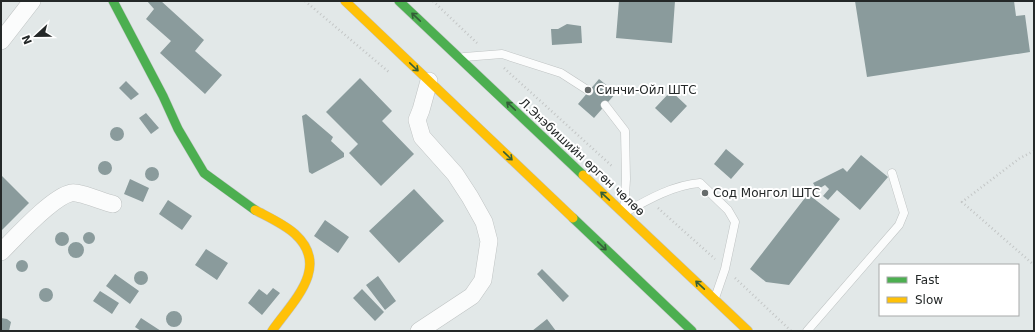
<svg xmlns="http://www.w3.org/2000/svg" width="1035" height="332" viewBox="0 0 1035 332" font-family="'DejaVu Sans',sans-serif">
	<rect width="100%" height="100%" fill="#e2e8e8"/>
	<path fill="#8a9b9c" d="M147,1H161L204,40L195,51L222,75L205,94L160,53L171,41L146,19L154,9Z
		M619,1H675L672,43L616,38Z
		M855,1H1014L1016,16L1025,15L1030,52L867,77Z
		M567,24L581,26L582,43L552,45L551,29H558Z
		M360,78L392,111L382,121L414,154L381,186L349,153L358,144L326,112Z
		M599,79L616,93L594,118L578,104Z
		M126,81L139,94L131,100L119,88Z
		M671,91L687,106L671,123L655,108Z
		M146,113L159,128L151,134L139,118Z
		M306,114L333,137L331,141L344,153V157L312,174L309,172L302,116Z
		M110 134a7 7 0 1 1 14 0a7 7 0 1 1-14 0Z
		M726,149L744,164L731,179L714,164Z
		M861,155L888,177L860,210L837,190L828,200L823,196L829,189L825,185L817,190L813,183L843,168L847,172Z
		M98 168a7 7 0 1 1 14 0a7 7 0 1 1-14 0Z
		M145 174a7 7 0 1 1 14 0a7 7 0 1 1-14 0Z
		M1,175L29,203L1,231Z
		M130,179L149,188L143,202L124,194Z
		M414,189L444,221L399,263L369,231Z
		M808,194L840,219L789,285L766,282L750,269Z
		M168,200L192,216L182,230L159,214Z
		M325,220L349,237L338,253L314,236Z
		M83 238a6 6 0 1 1 12 0a6 6 0 1 1-12 0Z
		M55 239a7 7 0 1 1 14 0a7 7 0 1 1-14 0Z
		M68 250a8 8 0 1 1 16 0a8 8 0 1 1-16 0Z
		M206,249L228,263L217,280L195,265Z
		M16 266a6 6 0 1 1 12 0a6 6 0 1 1-12 0Z
		M542,269L569,296L563,302L537,274Z
		M134 278a7 7 0 1 1 14 0a7 7 0 1 1-14 0Z
		M115,274L139,291L130,304L106,286Z
		M378,276L396,301L385,310L366,285Z
		M39 295a7 7 0 1 1 14 0a7 7 0 1 1-14 0Z
		M273,288L280,293L262,315L248,303L259,289L267,295Z
		M362,289L384,312L375,321L353,298Z
		M100,291L119,303L112,314L93,301Z
		M166 319a8 8 0 1 1 16 0a8 8 0 1 1-16 0Z
		M1,318L7,319L11,322L9,331H1Z
		M141,318L161,331H141L135,327Z
		M547,319L556,331H532Z"/>
	<g fill="none" stroke-linecap="round" stroke-linejoin="round">
		<g stroke="#bfc3c3" stroke-width="9">
			<path id="lane" d="M464,57L502,54L561,73L589,91
				M605,105L625,131L626,179L624,213C647,200 673,185 700,183L728,210L735,222L725,269L715,298
				M807,331L899,225L904,213L892,173"/>
		</g>
		<g stroke="#bfc3c3" stroke-width="18">
			<path id="street" d="M1,41L32,1
				M1,252C16,237 52,197 71,193C79,191 103,202 113,204
				M419,331L472,296L483,280L489,241L484,222L470,197L455,174L422,137L417,120L421,110L429,81"/>
		</g>
		<g stroke="#bfc3c3" stroke-width="10">
			<path id="fast" d="M113,1L163,96L178,129L204,173L255,210
				M399,1L583,175
				M573,218L692,331"/>
		</g>
		<g stroke="#bfc3c3" stroke-width="10">
			<path id="slow" d="M345,1L573,218
				M583,175L748,331
				M255,210C268,217 284,224 295,234C331,267 293,301 272,331"/>
		</g>
		<path stroke="#c3c6c6" stroke-width="2.5" stroke-dasharray="1 3" stroke-linecap="butt" d="M305,1L390,73
			M433,1L477,43
			M504,68L613,167
			M1034,151L1020,158L962,202L1034,265
			M658,208L715,259
			M735,278L791,331"/>
		<use href="#lane" stroke="#fbfcfc" stroke-width="8"/>
		<use href="#street" stroke="#fbfcfc" stroke-width="17"/>
		<use href="#fast" stroke="#4caf50" stroke-width="9"/>
		<use href="#slow" stroke="#ffc107" stroke-width="9"/>
	</g>
	<defs><path id="oneway-shaft" d="M-6 0H5M1.5-3L5.5 0L1.5 3" fill="none" stroke-width="1.6" stroke-linecap="round" stroke-linejoin="round"/></defs>
	<g stroke="#345e38">
		<use href="#oneway-shaft" transform="translate(416 17) rotate(-137)"/>
		<use href="#oneway-shaft" transform="translate(414 67) rotate(44)"/>
		<use href="#oneway-shaft" transform="translate(511 106) rotate(-137)"/>
		<use href="#oneway-shaft" transform="translate(508 156) rotate(44)"/>
		<use href="#oneway-shaft" transform="translate(605 196) rotate(-137)"/>
		<use href="#oneway-shaft" transform="translate(602 246) rotate(44)"/>
		<use href="#oneway-shaft" transform="translate(700 285) rotate(-137)"/>
	</g>
	<g fill="#666b6b" stroke="#fff" stroke-width="1.5">
		<circle cx="588" cy="90" r="4"/>
		<circle cx="705" cy="193" r="4"/>
	</g>
	<g text-anchor="middle" stroke-width="4" stroke-linejoin="round" paint-order="stroke">
		<g font-size="12" fill="#242828" stroke="#fff" text-anchor="start">
			<text x="596" y="94">Синчи-Ойл ШТС</text>
			<text x="713" y="197">Сод Монгол ШТС</text>
		</g>
		<g font-size="12" fill="#242828" stroke="#fff">
			<text transform="translate(582 157) rotate(43)" y="4">Л.Энэбишийн өргөн чөлөө</text>
		</g>
	</g>
	<rect width="1035" height="332" fill="none" stroke="#242828" stroke-width="4"/>
	<rect x="879" y="264" width="140" height="52" fill="#ffffff" stroke="#a7a9a9"/>
	<rect x="887" y="277" width="20" height="6" fill="#4caf50" stroke="#a7a9a9"/>
	<text x="915" y="284" font-size="12" fill="#242828">Fast</text>
	<rect x="887" y="297" width="20" height="6" fill="#ffc107" stroke="#a7a9a9"/>
	<text x="915" y="304" font-size="12" fill="#242828">Slow</text>
	<g transform="translate(36 36) rotate(248)" stroke="#ffffff" stroke-width="3" paint-order="stroke">
	<path d="M0-3L7 15L0 10L-7 15Z" fill="#242828"/>
	<text y="-6" font-size="11" font-weight="bold" text-anchor="middle" fill="#242828">N</text>
	</g>
</svg>
